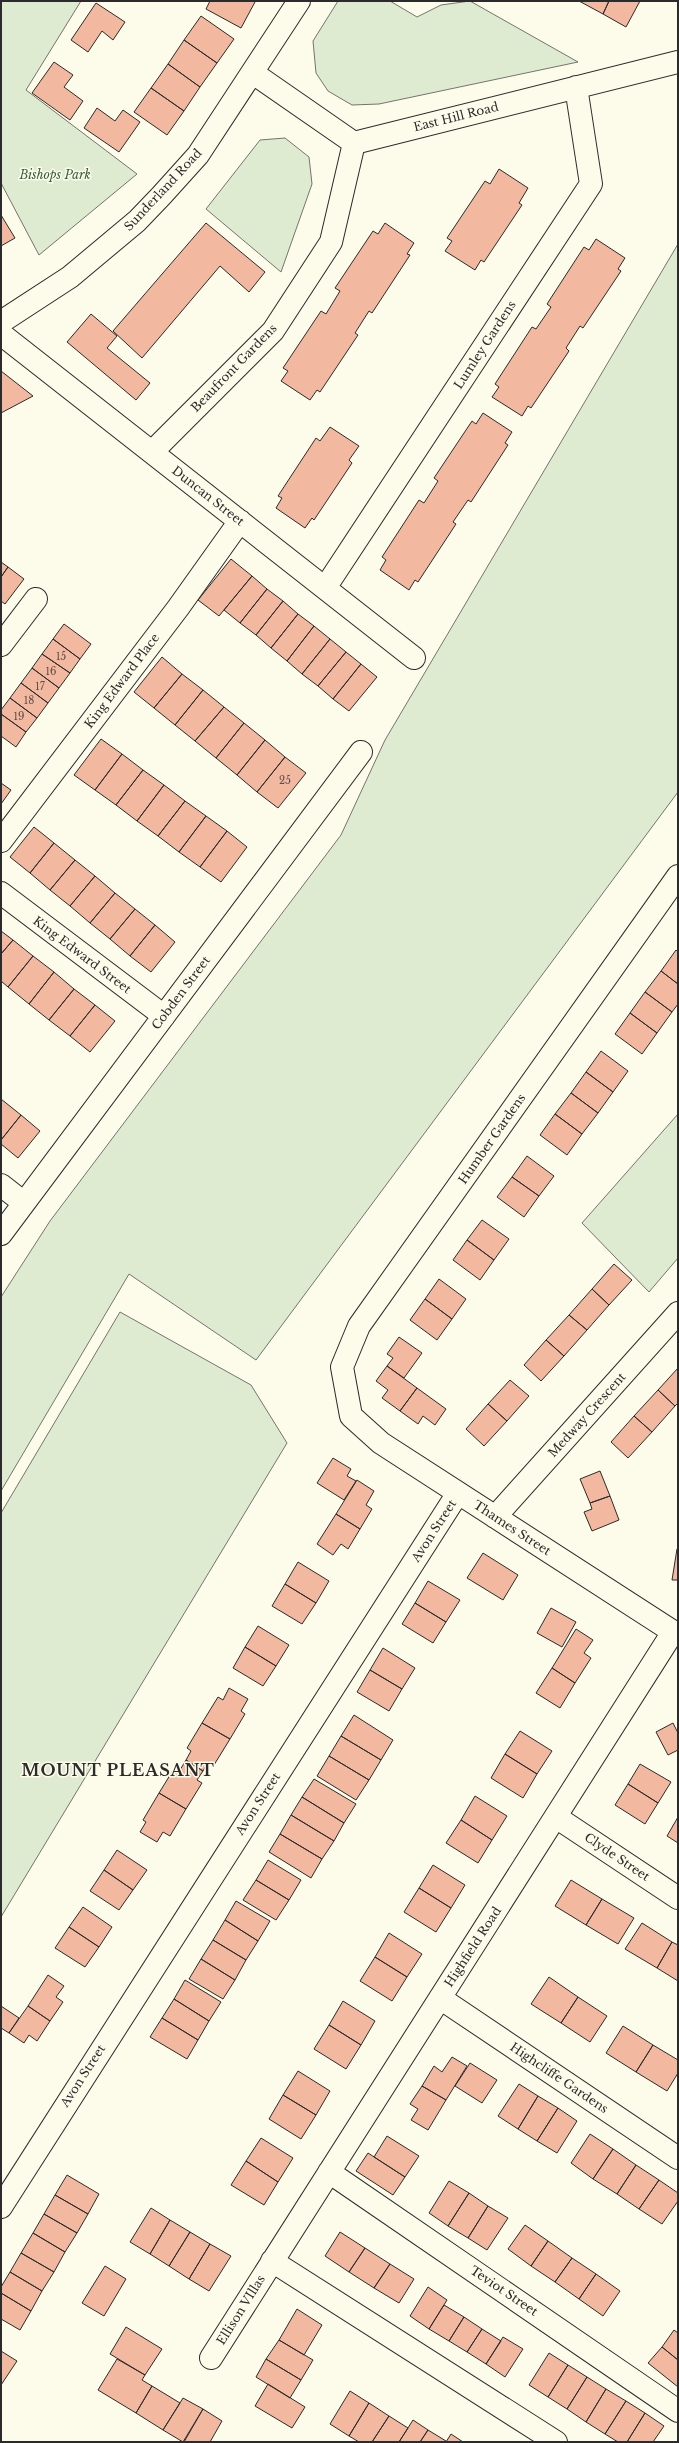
<svg xmlns="http://www.w3.org/2000/svg" width="679" height="2443" viewBox="0 0 679 2443" font-family="'Libre Baskerville',serif">
	<rect width="100%" height="100%" fill="#fdfbea"/>
	<path fill="#deebd1" stroke="#74746e" d="M1,1H81L26,90L137,174L39,255L1,183Z
		M338,1H390L417,17L441,5L470,1L578,62L379,104L352,105L328,91L316,73L313,41Z
		M285,138L309,157L312,184L281,272L206,209L260,140Z
		M678,244V792L256,1360L129,1274L1,1491V1297L50,1221L341,835L385,740Z
		M678,1114V1258L649,1292L582,1223Z
		M120,1312L251,1385L287,1443L1,1917V1513Z"/>
	<path fill="#f2b8a0" stroke="#2b2b2b" d="M210,1H254L255,2L241,28L206,9Z
		M579,1H609L603,14Z
		M609,1H640L626,27L603,14Z
		M96,3L125,22L113,40L102,31L88,52L71,40Z
		M201,16L234,39L217,63L184,40Z
		M184,40L217,63L200,87L168,64Z
		M54,62L73,75L64,87L83,101L70,120L32,93Z
		M168,64L200,87L184,111L151,88Z
		M151,88L184,111L167,135L134,112Z
		M97,108L115,121L123,110L140,122L119,152L84,128Z
		M499,169L528,188L519,203L522,205L484,262L481,260L475,270L445,251L452,241L447,238L485,181L490,184Z
		M1,215L15,238L1,246Z
		M206,223L265,272L249,292L220,266L142,358L113,331Z
		M385,223L414,243L407,254L410,255L372,313L369,311L355,333L358,335L320,392L317,390L310,400L281,381L288,371L283,368L321,311L326,314L340,291L335,288L373,231L378,234Z
		M596,239L625,258L618,269L621,271L583,328L580,326L566,348L569,351L531,408L528,406L522,416L492,397L499,387L495,384L532,327L536,329L551,307L547,304L584,247L589,250Z
		M91,314L117,336L107,348L150,383L136,400L67,342Z
		M1,371L33,396L1,413Z
		M483,413L512,432L505,443L508,445L471,502L468,500L453,522L456,524L418,582L415,580L409,590L380,570L386,560L382,557L419,500L424,503L438,481L434,478L472,421L476,424Z
		M330,427L359,446L349,460L352,463L314,520L312,518L305,528L276,508L282,498L278,496L316,438L320,441Z
		M231,559L252,576L219,616L198,600Z
		M1,562L8,567L1,577Z
		M8,567L24,579L5,604L1,601V577Z
		M252,576L267,589L240,623L224,610Z
		M267,589L283,601L256,635L240,623Z
		M283,601L298,614L271,648L256,635Z
		M298,614L314,626L287,661L271,648Z
		M64,624L91,644L80,659L53,639Z
		M314,626L330,639L302,674L287,661Z
		M53,639L80,659L70,673L42,654Z
		M330,639L346,652L318,686L302,674Z
		M346,652L361,664L333,699L318,686Z
		M42,654L70,673L59,688L32,668Z
		M162,657L182,674L154,708L134,692Z
		M361,664L377,677L349,711L333,699Z
		M32,668L59,688L48,703L21,683Z
		M182,674L203,690L175,725L154,708Z
		M21,683L48,703L37,718L10,698Z
		M203,690L224,707L195,741L175,725Z
		M10,698L37,718L26,732L1,714V710Z
		M224,707L244,723L216,758L195,741Z
		M1,714L26,732L16,747L1,736Z
		M244,723L265,740L237,775L216,758Z
		M101,739L122,754L95,790L74,775Z
		M265,740L285,757L257,792L237,775Z
		M122,754L143,770L116,805L95,790Z
		M285,757L306,773L278,808L257,792Z
		M143,770L164,785L137,821L116,805Z
		M1,783L11,790L1,804Z
		M164,785L185,801L158,836L137,821Z
		M185,801L206,816L179,852L158,836Z
		M206,816L227,831L200,867L179,852Z
		M34,827L54,843L30,873L10,857Z
		M227,831L247,847L221,882L200,867Z
		M54,843L75,860L50,890L30,873Z
		M75,860L95,876L70,906L50,890Z
		M95,876L115,893L90,923L70,906Z
		M115,893L135,909L110,939L90,923Z
		M135,909L155,925L130,956L110,939Z
		M155,925L175,942L151,972L130,956Z
		M1,931L13,940L1,954Z
		M13,940L33,956L8,987L1,981V954Z
		M676,950L678,952V984L661,971Z
		M33,956L54,972L29,1004L8,987Z
		M661,971L678,984V1004L672,1012L645,992Z
		M54,972L74,989L49,1020L29,1004Z
		M74,989L95,1005L70,1036L49,1020Z
		M645,992L672,1012L657,1033L630,1013Z
		M95,1005L115,1021L90,1052L70,1036Z
		M630,1013L657,1033L642,1054L615,1034Z
		M601,1051L628,1071L613,1092L586,1072Z
		M586,1072L613,1092L598,1113L571,1093Z
		M571,1093L598,1113L582,1134L555,1114Z
		M1,1099L21,1115L1,1140Z
		M555,1114L582,1134L567,1155L540,1135Z
		M21,1115L40,1131L18,1158L1,1144V1140Z
		M527,1156L554,1176L539,1196L512,1177Z
		M512,1177L539,1196L524,1217L497,1197Z
		M482,1220L509,1239L494,1260L467,1240Z
		M467,1240L494,1260L480,1280L453,1260Z
		M614,1264L632,1280L609,1305L592,1289Z
		M439,1279L466,1299L452,1319L425,1299Z
		M592,1289L609,1305L587,1330L569,1315Z
		M425,1299L452,1319L437,1340L410,1320Z
		M569,1315L587,1330L564,1356L546,1340Z
		M399,1337L422,1353L404,1378L387,1366L393,1358L387,1354Z
		M546,1340L564,1356L541,1381L524,1365Z
		M387,1366L417,1388L400,1411L382,1398L388,1390L376,1381Z
		M678,1368V1403L675,1406L658,1390Z
		M510,1380L529,1396L507,1421L488,1404Z
		M417,1388L446,1409L435,1425L423,1416L418,1424L400,1411Z
		M658,1390L675,1406L652,1432L634,1416Z
		M488,1404L507,1421L484,1446L466,1429Z
		M634,1416L652,1432L628,1458L611,1442Z
		M333,1458L351,1469L347,1476L356,1481L344,1500L317,1483Z
		M600,1471L610,1496L590,1503L580,1479Z
		M357,1480L374,1491L366,1505L372,1509L360,1529L336,1514Z
		M610,1496L619,1520L592,1531L584,1512L592,1509L590,1503Z
		M336,1514L360,1529L348,1549L341,1544L333,1555L317,1544Z
		M677,1549H678V1580H672Z
		M483,1553L518,1575L503,1600L467,1578Z
		M298,1562L329,1581L316,1603L285,1584Z
		M428,1581L460,1600L446,1622L415,1603Z
		M285,1584L316,1603L302,1624L272,1606Z
		M415,1603L446,1622L433,1643L402,1624Z
		M551,1608L576,1622L562,1647L537,1633Z
		M258,1626L289,1645L276,1666L245,1647Z
		M576,1629L593,1640L584,1653L591,1658L575,1683L552,1668Z
		M245,1647L276,1666L263,1686L233,1668Z
		M383,1648L415,1668L402,1689L370,1670Z
		M552,1668L575,1683L560,1708L536,1693Z
		M370,1670L402,1689L389,1711L357,1692Z
		M229,1688L248,1699L241,1711L245,1714L230,1739L202,1723L218,1697L223,1700Z
		M354,1715L393,1740L381,1760L341,1736Z
		M202,1723L230,1739L214,1765L208,1762L203,1771L186,1760L191,1751L187,1748Z
		M673,1723L678,1733V1750L668,1755L656,1732Z
		M520,1731L552,1751L537,1774L505,1754Z
		M341,1736L381,1760L369,1780L329,1756Z
		M505,1754L537,1774L523,1798L491,1778Z
		M329,1756L369,1780L356,1800L317,1776Z
		M186,1760L203,1771L197,1780L202,1783L186,1809L159,1793L175,1767L180,1770Z
		M640,1764L671,1782L658,1803L628,1784Z
		M314,1779L356,1804L344,1823L302,1797Z
		M628,1784L658,1803L645,1824L615,1805Z
		M159,1793L186,1809L170,1836L163,1832L157,1842L140,1832L146,1822L143,1820Z
		M475,1796L507,1816L492,1840L461,1820Z
		M302,1797L344,1823L334,1841L291,1815Z
		M291,1815L334,1841L322,1859L280,1834Z
		M678,1817V1843L667,1836Z
		M461,1820L492,1840L478,1863L446,1843Z
		M280,1834L322,1859L311,1878L269,1852Z
		M117,1850L147,1870L133,1890L104,1870Z
		M268,1860L301,1880L289,1900L256,1880Z
		M433,1865L465,1885L451,1908L419,1888Z
		M104,1870L133,1890L119,1910L90,1891Z
		M256,1880L289,1900L276,1920L243,1900Z
		M571,1880L602,1899L586,1925L555,1906Z
		M419,1888L451,1908L436,1932L404,1912Z
		M602,1899L634,1918L618,1944L586,1925Z
		M236,1901L270,1921L258,1941L225,1920Z
		M83,1907L112,1927L99,1947L69,1927Z
		M225,1920L258,1941L246,1960L213,1940Z
		M642,1923L672,1942L657,1968L625,1949Z
		M69,1927L99,1947L85,1967L55,1948Z
		M389,1933L422,1954L407,1977L375,1957Z
		M213,1940L246,1960L235,1980L201,1959Z
		M672,1942L678,1945V1981L657,1968Z
		M375,1957L407,1977L392,2001L360,1981Z
		M201,1959L235,1980L223,1999L189,1979Z
		M48,1975L64,1986L56,1997L63,2002L50,2021L28,2006Z
		M549,1977L578,1997L561,2023L531,2004Z
		M185,1980L221,2002L209,2021L174,1999Z
		M578,1997L607,2016L590,2042L561,2023Z
		M174,1999L209,2021L198,2040L162,2018Z
		M343,2001L375,2021L361,2045L329,2025Z
		M1,2006L19,2018L9,2033L1,2028Z
		M28,2006L50,2021L37,2041L29,2035L24,2043L9,2033Z
		M162,2018L198,2040L187,2059L150,2037Z
		M329,2025L361,2045L346,2069L314,2049Z
		M623,2026L653,2045L636,2072L606,2053Z
		M653,2045L678,2060V2073L667,2091L636,2072Z
		M452,2057L467,2066L446,2100L422,2086L434,2066L442,2072Z
		M470,2063L497,2080L482,2103L455,2086Z
		M298,2071L330,2091L316,2115L283,2095Z
		M519,2084L538,2096L518,2129L498,2116Z
		M422,2086L446,2100L428,2130L411,2120L418,2109L410,2104Z
		M283,2095L316,2115L301,2139L269,2119Z
		M538,2096L558,2108L537,2141L518,2129Z
		M558,2108L577,2121L557,2153L537,2141Z
		M590,2134L613,2149L593,2179L571,2163Z
		M387,2136L419,2156L405,2177L374,2157Z
		M261,2138L293,2158L278,2182L246,2161Z
		M613,2149L636,2165L617,2194L593,2179Z
		M368,2153L405,2177L393,2195L356,2171Z
		M246,2161L278,2182L264,2205L231,2185Z
		M636,2165L659,2180L639,2209L617,2194Z
		M67,2175L99,2194L88,2214L55,2195Z
		M659,2180L678,2193V2201L662,2224L639,2209Z
		M449,2181L469,2193L448,2226L429,2213Z
		M469,2193L488,2206L468,2238L448,2226Z
		M55,2195L88,2214L77,2233L44,2214Z
		M488,2206L508,2218L487,2250L468,2238Z
		M151,2208L170,2220L150,2254L130,2242Z
		M44,2214L77,2233L65,2252L33,2233Z
		M170,2220L190,2232L169,2266L150,2254Z
		M525,2225L548,2241L531,2266L508,2249Z
		M190,2232L210,2244L189,2279L169,2266Z
		M340,2232L365,2248L349,2272L325,2256Z
		M33,2233L65,2252L54,2272L21,2253Z
		M548,2241L572,2258L555,2282L531,2266Z
		M210,2244L231,2256L209,2291L189,2279Z
		M365,2248L390,2264L374,2288L349,2272Z
		M21,2253L54,2272L42,2291L10,2272Z
		M572,2258L596,2274L579,2299L555,2282Z
		M390,2264L414,2279L399,2303L374,2288Z
		M105,2266L126,2279L104,2316L82,2303Z
		M10,2272L42,2291L31,2311L1,2293V2287Z
		M596,2274L620,2291L603,2316L579,2299Z
		M428,2287L447,2300L429,2329L410,2316Z
		M1,2293L31,2311L20,2330L1,2319Z
		M444,2305L464,2317L449,2341L429,2329Z
		M297,2309L322,2325L304,2355L279,2340Z
		M464,2317L482,2329L467,2352L449,2341Z
		M126,2327L162,2349L145,2375L110,2354Z
		M482,2329L501,2341L486,2364L467,2352Z
		M674,2330L678,2333V2360L662,2347Z
		M503,2337L523,2349L505,2377L486,2364Z
		M279,2340L313,2360L301,2380L266,2359Z
		M662,2347L678,2360V2387L648,2363Z
		M1,2351L17,2361L1,2385Z
		M549,2353L568,2365L548,2397L529,2385Z
		M117,2359L145,2375L142,2380L152,2386L136,2413L98,2390Z
		M266,2359L301,2380L290,2398L256,2377Z
		M568,2365L587,2377L567,2409L548,2397Z
		M587,2377L606,2389L586,2422L567,2409Z
		M268,2384L305,2407L292,2428L255,2406Z
		M152,2386L180,2403L163,2430L136,2413Z
		M606,2389L626,2401L605,2434L586,2422Z
		M350,2391L369,2403L349,2436L330,2424Z
		M183,2398L203,2409L183,2442L163,2430Z
		M626,2401L645,2413L627,2442H618L605,2434Z
		M369,2403L389,2416L372,2442H359L349,2436Z
		M203,2409L222,2421L210,2442H184Z
		M645,2413L664,2426L653,2442H627Z
		M389,2416L408,2428L399,2442H372Z
		M413,2420L428,2430L420,2442H399Z
		M428,2430L446,2441V2442H420Z
		M451,2434L463,2442H446Z"/>
	<g fill="none" stroke-linecap="round" stroke-linejoin="round">
		<g stroke="#2b2b2b" stroke-width="24">
			<path id="street" d="M253,73L354,143L678,62
				M1,334L414,658
				M152,452L273,331L331,242L354,143
				M325,588L591,184L576,87
				M1,645L36,599
				M1,841L178,608L240,521
				M678,876L359,1326L342,1367L351,1416L381,1443L678,1635
				M1,893L164,1016
				M1,1185L24,1203
				M1,1234L361,752
				M495,1517L678,1313
				M556,1817L678,1898
				M440,1998L678,2158
				M329,2172L678,2411
				M1,2207L458,1493
				M272,2261L556,2442
				M211,2358L673,1632"/>
		</g>
		<g stroke="#2b2b2b" stroke-width="24">
			<path id="secondary" d="M1,322L70,277L137,221L161,196L198,155L299,1"/>
		</g>
		<use href="#street" stroke="#fdfbea" stroke-width="22"/>
		<use href="#secondary" stroke="#fdfbea" stroke-width="22"/>
	</g>
	<g text-anchor="middle" stroke-width="3" stroke-linejoin="round" paint-order="stroke">
		<g font-size="10" fill="#5d4e48">
			<text x="61" y="660">15</text>
			<text x="51" y="675">16</text>
			<text x="40" y="690">17</text>
			<text x="29" y="704">18</text>
			<text x="19" y="720">19</text>
			<text x="285" y="784">25</text>
		</g>
		<g font-size="12" fill="#2b2b2b" stroke="#fdfbea">
			<text transform="translate(456 117) rotate(-14)" y="4">East Hill Road</text>
			<text transform="translate(163 190) rotate(-47)" y="4">Sunderland Road</text>
			<text transform="translate(485 345) rotate(-57)" y="4">Lumley Gardens</text>
			<text transform="translate(234 368) rotate(-46)" y="4">Beaufront Gardens</text>
			<text transform="translate(208 496) rotate(38)" y="4">Duncan Street</text>
			<text transform="translate(122 681) rotate(-53)" y="4">King Edward Place</text>
			<text transform="translate(82 955) rotate(37)" y="4">King Edward Street</text>
			<text transform="translate(181 993) rotate(-53)" y="4">Cobden Street</text>
			<text transform="translate(492 1139) rotate(-55)" y="4">Humber Gardens</text>
			<text transform="translate(587 1415) rotate(-48)" y="4">Medway Crescent</text>
			<text transform="translate(512 1528) rotate(33)" y="4">Thames Street</text>
			<text transform="translate(434 1531) rotate(-57)" y="4">Avon Street</text>
			<text transform="translate(258 1804) rotate(-57)" y="4">Avon Street</text>
			<text transform="translate(617 1857) rotate(34)" y="4">Clyde Street</text>
			<text transform="translate(473 1947) rotate(-57)" y="4">Highfield Road</text>
			<text transform="translate(83 2076) rotate(-57)" y="4">Avon Street</text>
			<text transform="translate(559 2078) rotate(34)" y="4">Highcliffe Gardens</text>
			<text transform="translate(504 2291) rotate(34)" y="4">Teviot Street</text>
			<text transform="translate(241 2310) rotate(-58)" y="4">Ellison VIllas</text>
		</g>
		<g font-size="12" font-style="italic" fill="#34623c" stroke="#fdfbea">
			<text x="55" y="179">Bishops Park</text>
		</g>
		<g font-size="16" font-weight="bold" letter-spacing="1" fill="#2b2b2b" stroke="#fdfbea">
			<text x="118" y="1776">MOUNT PLEASANT</text>
		</g>
	</g>
	<rect width="679" height="2443" fill="none" stroke="#2b2b2b" stroke-width="4"/>
</svg>
